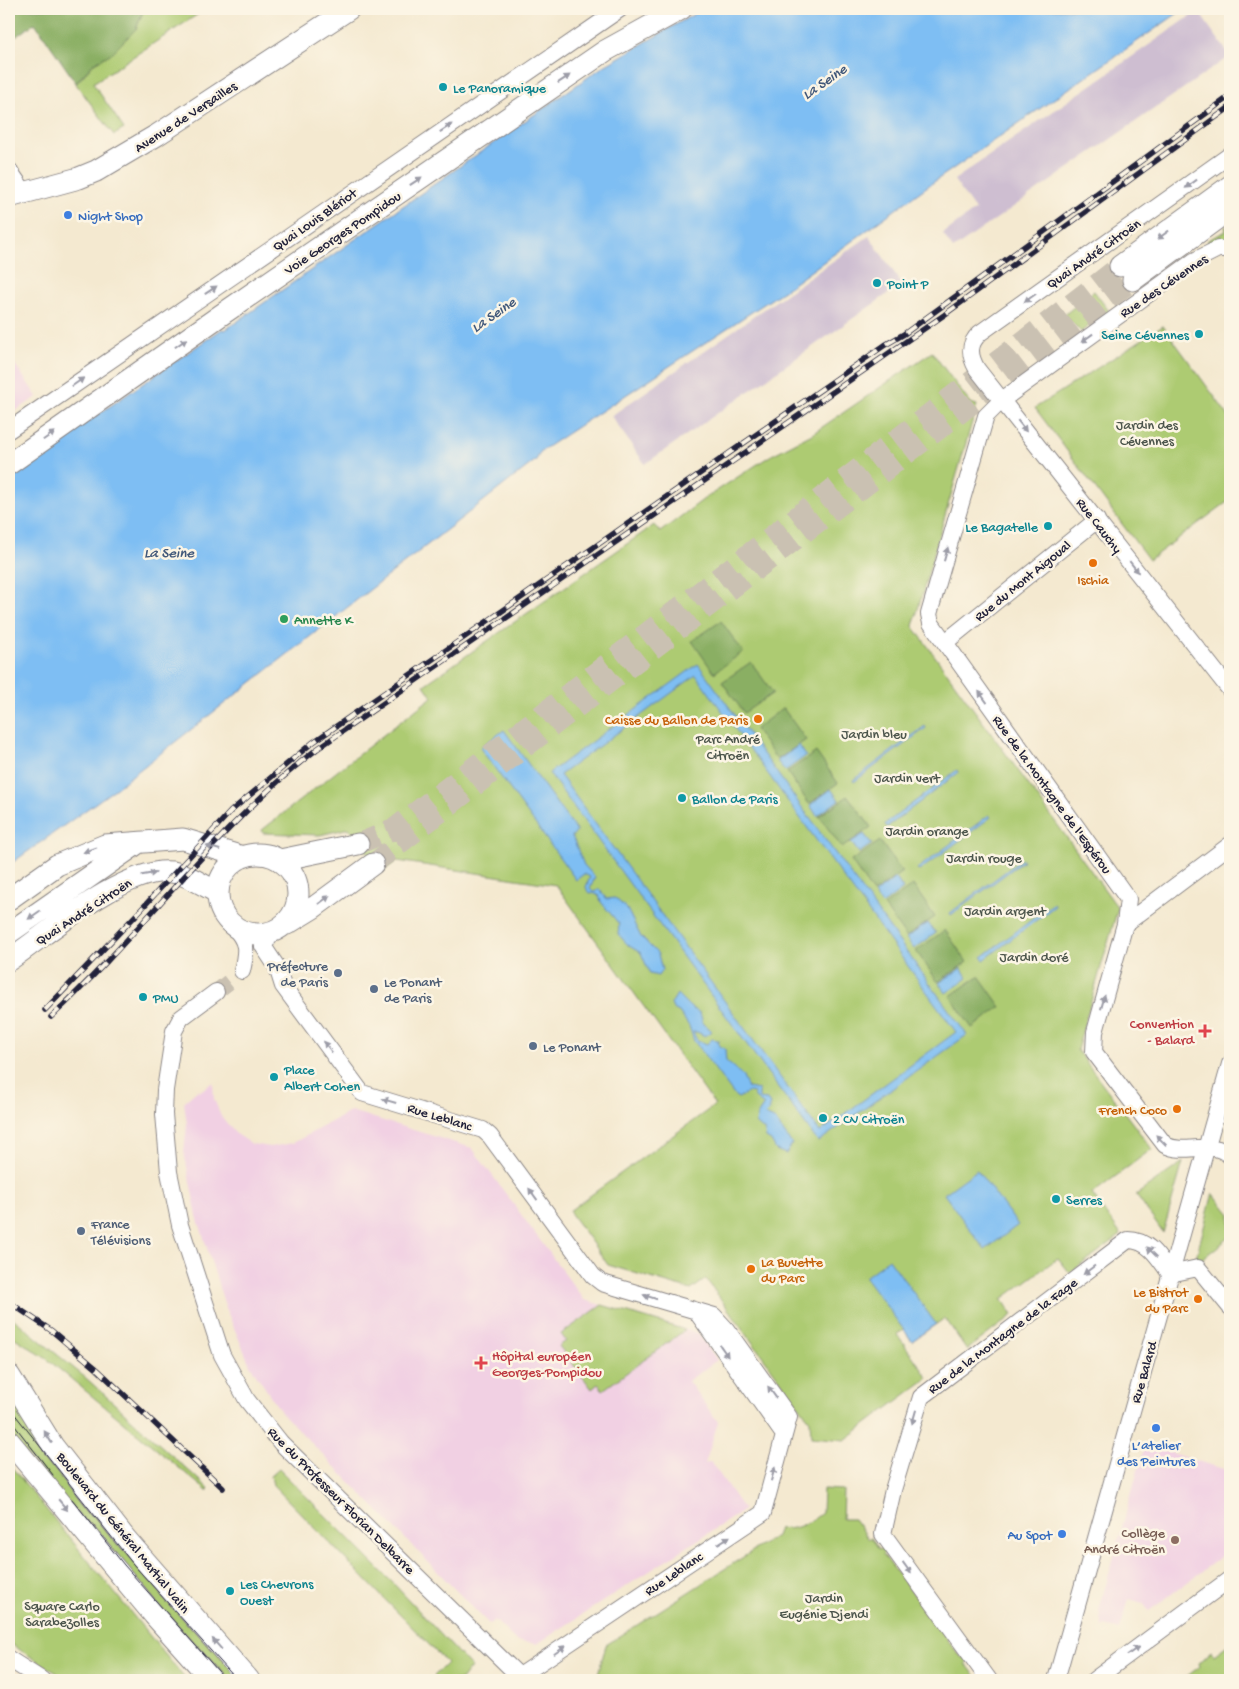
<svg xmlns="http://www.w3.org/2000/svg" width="1239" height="1689" viewBox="0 0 1239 1689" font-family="'Gochi Hand',sans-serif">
	<rect width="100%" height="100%" fill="#fcf5e5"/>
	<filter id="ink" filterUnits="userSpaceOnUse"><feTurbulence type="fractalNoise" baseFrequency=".02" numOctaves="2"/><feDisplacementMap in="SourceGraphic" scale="10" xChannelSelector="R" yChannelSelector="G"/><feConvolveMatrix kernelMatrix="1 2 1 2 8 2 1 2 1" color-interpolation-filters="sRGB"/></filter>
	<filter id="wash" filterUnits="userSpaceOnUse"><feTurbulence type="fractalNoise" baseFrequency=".0096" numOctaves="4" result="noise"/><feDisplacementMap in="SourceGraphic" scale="20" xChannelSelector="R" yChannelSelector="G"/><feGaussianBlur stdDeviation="1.12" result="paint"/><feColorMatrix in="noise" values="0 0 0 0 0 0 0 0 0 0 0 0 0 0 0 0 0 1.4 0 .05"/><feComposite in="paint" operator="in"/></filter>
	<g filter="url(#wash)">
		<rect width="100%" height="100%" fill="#f4e9d0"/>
		<path fill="#f1d0e3" d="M9,355L37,397L9,415Z
			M213,1082L214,1099L221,1116L235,1133L252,1144L270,1147L293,1143L351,1111L472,1148L584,1300L698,1333L702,1339L717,1360L688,1381L718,1422L705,1464L711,1462L744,1510L537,1644L516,1641L495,1620L489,1624L281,1412L250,1365L226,1309L197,1216L184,1152L187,1125L184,1102L199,1089V1092Z
			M1145,1445L1230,1471V1550L1149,1611L1143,1603L1129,1599L1120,1630L1105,1626L1102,1628L1099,1610Z"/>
		<path fill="#cebed1" d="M1198,11L1230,56L953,249L943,234L975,210L954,180Z
			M869,236L902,284L645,464L611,416Z"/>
		<path fill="#adcb72" stroke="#687656" d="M144,9H206L93,83L124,129L114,135L76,84L94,63L112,52L136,29Z
			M1230,223V240L1208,243V240L1226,231L1225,227Z
			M1094,291L1109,311L1081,332L1064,315Z
			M1163,326L1230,418V500L1149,560L1035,408Z
			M932,352L970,403L977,405L913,626L1118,908L1077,1050L1152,1149L1092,1194L1121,1235L1070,1273L1058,1258L1002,1299L1013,1315L967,1350L945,1318L912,1341L904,1330L897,1334L928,1378L845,1440L811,1437L810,1421L706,1279L691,1290L608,1265L569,1211L715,1105L556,885L397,861L382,872L349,828L320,835L263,833L262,830L432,697L424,685L654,525L660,532L704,499L770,456L812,434Z
			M1183,1162L1163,1233L1136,1195Z
			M1213,1193L1230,1214V1237L1194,1265Z
			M602,1305L682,1329L685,1330L603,1390L598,1384L592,1389L559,1346L566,1341L561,1334Z
			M9,1315L87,1379L209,1489L207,1491L47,1359L9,1334Z
			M9,1388L241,1680H220L9,1434Z
			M9,1464L19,1476L186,1680H68L9,1643Z
			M279,1469L392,1582L471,1667L461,1680H438L434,1676L447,1663L273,1485L271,1476Z
			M823,1489L843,1490L842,1519H854L869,1539L871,1537L879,1549L882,1548L885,1552L883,1554L901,1578L903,1576L907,1581L905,1583L922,1605L924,1604L928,1608L926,1610L942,1632L944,1630L948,1636L946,1638L962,1658L964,1657L968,1662L966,1664L979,1680H604L598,1674L606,1645L776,1536L779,1528C796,1531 809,1523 822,1513Z
			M1230,1643V1680H1182L1199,1667L1198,1663L1211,1651L1214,1655Z"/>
		<path fill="#8aaf64" stroke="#566850" d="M9,9H144L136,29L112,53L94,63L76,83L35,23L9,41Z
			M721,621L743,652L714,673L692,641Z
			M751,662L773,693L744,713L722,682Z
			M783,708L806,740L777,760L755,729Z
			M816,752L838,783L809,804L787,772Z
			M848,796L871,827L842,848L819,816Z
			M880,841L902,872L873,893L851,861Z
			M913,885L935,917L906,937L884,906Z
			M945,930L967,962L938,982L916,951Z
			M979,976L1001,1007L972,1028L950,996Z"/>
		<path fill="#7ebef3" stroke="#507097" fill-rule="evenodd" d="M703,9H1184L925,188L782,292L541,451L536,460L115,789L9,865V479L48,449L222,329L225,330L604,66Z
			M698,664L967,1035L818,1142L549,773ZM696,675L956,1032L820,1132L560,775Z
			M925,726L926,728L854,782L853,780Z
			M504,730L577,832L572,836L584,865L595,877L590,889L594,892L600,889L606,899L615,898L627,909L641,937L658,954L662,970L658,976L650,974L641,953L629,946L618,934L619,924L601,902L599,895L588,892L586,887L590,877L584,874L576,880L480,748Z
			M799,745L806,756L785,771L777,761Z
			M957,770L958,773L887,827L885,824Z
			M831,789L839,800L817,816L810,805Z
			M989,815L991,817L919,871L917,869Z
			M864,834L872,844L859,853L851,842Z
			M1022,859L1023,861L951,915L950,913Z
			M896,878L903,889L882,905L874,894Z
			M1054,903L1055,906L984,960L982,957Z
			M928,923L936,933L914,949L906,938Z
			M961,968L968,978L946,993L939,983Z
			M677,994L690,1007L700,1013L703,1023L711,1030L710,1033L705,1036L697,1032H693L697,1040L707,1044L712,1039L718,1040L719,1046L725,1049L726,1061L742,1075L748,1088L759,1090V1099L767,1100L770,1104L769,1111L765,1115L774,1119L792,1144L786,1154L776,1150L771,1141L766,1138L765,1131L756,1123L758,1114L764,1105L755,1098L754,1093L749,1092L738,1098L734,1095L694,1041L689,1026L679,1012L673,1009L671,1004Z
			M977,1170L1018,1225L985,1250L944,1194Z
			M889,1259L936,1324L912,1341L865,1277Z"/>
	</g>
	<g filter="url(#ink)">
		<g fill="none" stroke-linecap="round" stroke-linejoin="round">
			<path stroke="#cac1b2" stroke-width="16" stroke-dasharray="16 8" stroke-linecap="butt" d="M216,992L234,978"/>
			<path stroke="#cac1b2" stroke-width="21" stroke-dasharray="21 11" stroke-linecap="butt" d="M358,844L394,829L1120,266
				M373,864L1133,280"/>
			<g stroke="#8b8686" stroke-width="18">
				<path id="minor" d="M1230,155L980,333C968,344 969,355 977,369L1230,690
					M9,170L25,193
					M1230,249H1218L1194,261L1002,400L986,416L929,614L931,623L1128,899L1125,924L1095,1032L1094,1052L1165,1145C1186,1156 1211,1138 1230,1156
					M9,430L620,9
					M948,640L1097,520
					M1125,924L1230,845
					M233,926C248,943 247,949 242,971
					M273,932L263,946L277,967L283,986L362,1093L483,1130L490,1136L593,1276L602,1283L714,1316L726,1329L789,1417L763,1513L514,1680
					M216,992L181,1018L174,1031L165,1090L164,1114L169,1172L180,1225L222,1355L247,1400L281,1443L523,1680
					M696,1311L784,1435
					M9,1659L42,1680
					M989,1680L883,1534L893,1490L921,1397L1128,1240C1149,1240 1159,1258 1170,1274L1198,1268L1230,1307
					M1056,1680L1230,1064
					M1094,1680L1230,1579"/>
			</g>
			<g stroke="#8b8686" stroke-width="23">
				<path id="major" d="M9,197L79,178L96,171L157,135L349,9
					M1120,266L1230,186
					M1133,280L1230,209
					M9,464L221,315L605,51L681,9
					M218 894a40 40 0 1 1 80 0a40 40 0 1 1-80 0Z
					M280,860L358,844
					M9,899L57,865L105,845L183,839L243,857
					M287,924L313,908L373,864
					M9,933L138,843
					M9,960C47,934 126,866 172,872C187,874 205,886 218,893
					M9,1375L53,1446L126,1539L249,1680
					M9,1441L154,1615L212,1680"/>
			</g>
			<use href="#minor" stroke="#fff" stroke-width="16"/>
			<use href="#major" stroke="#fff" stroke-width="21"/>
			<path stroke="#22223b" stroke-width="1" d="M9,1407L133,1564L237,1680
				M15,1426L53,1475
				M72,1499L124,1565L226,1680"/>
			<g stroke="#22223b" stroke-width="5.5">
				<path id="rail" d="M45,1010L136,915L231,811L312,743L885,345L904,334L1230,96
					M51,1017C144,931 216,827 317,749L944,315L1230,107
					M9,1302L52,1331L97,1369L223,1488"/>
			</g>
			<use href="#rail" stroke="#fcf5e5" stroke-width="4" stroke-dasharray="11" stroke-linecap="butt"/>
		</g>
		<defs><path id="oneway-solid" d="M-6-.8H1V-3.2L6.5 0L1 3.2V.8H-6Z" transform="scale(1.25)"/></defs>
		<g fill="#9c9ca7">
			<use href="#oneway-solid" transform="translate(564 79) rotate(-34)"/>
			<use href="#oneway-solid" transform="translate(446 128) rotate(-34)"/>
			<use href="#oneway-solid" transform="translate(416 181) rotate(-34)"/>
			<use href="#oneway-solid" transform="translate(1191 184) rotate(144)"/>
			<use href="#oneway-solid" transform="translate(1163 235) rotate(144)"/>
			<use href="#oneway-solid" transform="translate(211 290) rotate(-34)"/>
			<use href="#oneway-solid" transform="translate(1030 298) rotate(145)"/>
			<use href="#oneway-solid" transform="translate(1087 338) rotate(144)"/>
			<use href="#oneway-solid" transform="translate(181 343) rotate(-35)"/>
			<use href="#oneway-solid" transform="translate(78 382) rotate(-35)"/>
			<use href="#oneway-solid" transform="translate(1022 426) rotate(52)"/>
			<use href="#oneway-solid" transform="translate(49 436) rotate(-35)"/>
			<use href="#oneway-solid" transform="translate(946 554) rotate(-74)"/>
			<use href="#oneway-solid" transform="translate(1134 567) rotate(52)"/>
			<use href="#oneway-solid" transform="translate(983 697) rotate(-126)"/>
			<use href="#oneway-solid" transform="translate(213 848) rotate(-164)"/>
			<use href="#oneway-solid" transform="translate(90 850) rotate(160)"/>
			<use href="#oneway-solid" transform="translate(149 874) rotate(-9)"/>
			<use href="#oneway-solid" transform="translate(324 900) rotate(-36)"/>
			<use href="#oneway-solid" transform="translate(34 915) rotate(145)"/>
			<use href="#oneway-solid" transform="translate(1103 1002) rotate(-74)"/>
			<use href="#oneway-solid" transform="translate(328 1047) rotate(-127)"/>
			<use href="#oneway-solid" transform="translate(389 1101) rotate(-164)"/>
			<use href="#oneway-solid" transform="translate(1161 1140) rotate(-135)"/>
			<use href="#oneway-solid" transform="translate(533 1194) rotate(-126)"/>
			<use href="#oneway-solid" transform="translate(1152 1252) rotate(-136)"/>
			<use href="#oneway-solid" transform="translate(1089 1270) rotate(143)"/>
			<use href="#oneway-solid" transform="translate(650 1297) rotate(-163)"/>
			<use href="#oneway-solid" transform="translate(724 1351) rotate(55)"/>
			<use href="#oneway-solid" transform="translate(772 1392) rotate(-126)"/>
			<use href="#oneway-solid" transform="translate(914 1417) rotate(106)"/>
			<use href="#oneway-solid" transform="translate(48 1437) rotate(-122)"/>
			<use href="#oneway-solid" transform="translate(773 1474) rotate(-74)"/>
			<use href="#oneway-solid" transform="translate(63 1505) rotate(50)"/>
			<use href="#oneway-solid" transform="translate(724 1540) rotate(-32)"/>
			<use href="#oneway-solid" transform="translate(907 1568) rotate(54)"/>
			<use href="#oneway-solid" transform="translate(217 1644) rotate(-131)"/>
			<use href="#oneway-solid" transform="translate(560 1650) rotate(-35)"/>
			<use href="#oneway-solid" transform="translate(1133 1651) rotate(-36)"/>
		</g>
	</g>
	<g fill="#0f9aa8" stroke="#fcf5e5" stroke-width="2">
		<circle cx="443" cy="87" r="5"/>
		<circle cx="877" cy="283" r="5"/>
		<circle cx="1199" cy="334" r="5"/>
		<circle cx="1048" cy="526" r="5"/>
		<circle cx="682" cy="798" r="5"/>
		<circle cx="143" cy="997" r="5"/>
		<circle cx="274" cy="1077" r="5"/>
		<circle cx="823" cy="1118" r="5"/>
		<circle cx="1056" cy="1199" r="5"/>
		<circle cx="230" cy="1591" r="5"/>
	</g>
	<g fill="#3f7fe0" stroke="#fcf5e5" stroke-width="2">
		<circle cx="68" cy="215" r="5"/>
		<circle cx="1156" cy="1428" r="5"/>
		<circle cx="1062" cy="1534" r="5"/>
	</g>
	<g fill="#e8710a" stroke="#fcf5e5" stroke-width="2">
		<circle cx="1093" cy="563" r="5"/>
		<circle cx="758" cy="719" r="5"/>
		<circle cx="1177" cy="1109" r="5"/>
		<circle cx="751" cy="1269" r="5"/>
		<circle cx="1198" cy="1299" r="5"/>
	</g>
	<circle fill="#2e9e5b" stroke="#fcf5e5" stroke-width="2" cx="284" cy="619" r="5"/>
	<g fill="#5c6f8a" stroke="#fcf5e5" stroke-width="2">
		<circle cx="338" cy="973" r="5"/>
		<circle cx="374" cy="989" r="5"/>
		<circle cx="533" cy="1046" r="5"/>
		<circle cx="81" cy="1231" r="5"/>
	</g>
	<g fill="#e0444e" stroke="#fcf5e5" stroke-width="2">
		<path d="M1202.5 1023.5h5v5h5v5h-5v5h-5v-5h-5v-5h5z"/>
		<path d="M478.5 1355.5h5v5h5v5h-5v5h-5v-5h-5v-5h5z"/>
	</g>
	<circle fill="#8d6e63" stroke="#fcf5e5" stroke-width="2" cx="1175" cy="1540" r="5"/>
	<g text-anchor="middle" stroke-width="5" stroke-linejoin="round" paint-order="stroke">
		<g font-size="14" fill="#0d838f" stroke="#fcf5e5" text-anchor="start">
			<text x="453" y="92">Le Panoramique</text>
			<text x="887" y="288">Point P</text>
			<text x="1189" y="339" text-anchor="end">Seine Cévennes</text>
			<text x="1038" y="531" text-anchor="end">Le Bagatelle</text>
			<text x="692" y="803">Ballon de Paris</text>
			<text x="153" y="1002">PMU</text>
			<text x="284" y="1074">Place<tspan x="284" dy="16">Albert Cohen</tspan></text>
			<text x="833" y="1123">2 CV Citroën</text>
			<text x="1066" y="1204">Serres</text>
			<text x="240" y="1588">Les Chevrons<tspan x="240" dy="16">Ouest</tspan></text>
		</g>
		<g font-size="14" fill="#22223b" stroke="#fcf5e5">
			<text transform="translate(185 116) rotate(-33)" y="5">Avenue de Versailles</text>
			<text transform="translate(314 219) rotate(-35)" y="5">Quai Louis Blériot</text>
			<text transform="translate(342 232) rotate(-34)" y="5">Voie Georges Pompidou</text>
			<text transform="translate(1093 253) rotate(-35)" y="5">Quai André Citroën</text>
			<text transform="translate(1163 285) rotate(-34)" y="5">Rue des Cévennes</text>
			<text transform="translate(1100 525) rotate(52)" y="5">Rue Cauchy</text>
			<text transform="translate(1022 580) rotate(-39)" y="5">Rue du Mont Aigoual</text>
			<text transform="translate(1053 794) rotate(54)" y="5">Rue de la Montagne de l'Espérou</text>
			<text transform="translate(83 911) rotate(-33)" y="5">Quai André Citroën</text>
			<text transform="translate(440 1116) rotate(17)" y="5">Rue Leblanc</text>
			<text transform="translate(1002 1335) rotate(-37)" y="5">Rue de la Montagne de la Fage</text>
			<text transform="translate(1143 1372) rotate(-74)" y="5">Rue Balard</text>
			<text transform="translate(342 1500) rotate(45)" y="5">Rue du Professeur Florian Delbarre</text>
			<text transform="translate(124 1532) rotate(51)" y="5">Boulevard du Général Martial Valin</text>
			<text transform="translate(673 1573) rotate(-34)" y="5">Rue Leblanc</text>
		</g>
		<g font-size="14" fill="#366cbe" stroke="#fcf5e5" text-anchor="start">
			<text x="78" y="220">Night Shop</text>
			<text x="1156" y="1449" text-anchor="middle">L’atelier<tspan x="1156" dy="16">des Peintures</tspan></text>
			<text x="1052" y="1539" text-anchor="end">Au Spot</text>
		</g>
		<g font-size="14" fill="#4c554c" stroke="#fcf5e5">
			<text x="1147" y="429">Jardin des<tspan x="1147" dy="16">Cévennes</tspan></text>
			<text x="874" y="738">Jardin bleu</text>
			<text x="728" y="743">Parc André<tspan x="728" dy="16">Citroën</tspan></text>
			<text x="907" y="782">Jardin vert</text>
			<text x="927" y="835">Jardin orange</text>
			<text x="984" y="862">Jardin rouge</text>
			<text x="1005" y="915">Jardin argent</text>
			<text x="1034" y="961">Jardin doré</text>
			<text x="824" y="1602">Jardin<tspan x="824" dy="16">Eugénie Djendi</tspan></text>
			<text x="62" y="1610">Square Carlo<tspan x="62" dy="16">Sarabezolles</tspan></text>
		</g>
		<g font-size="14" fill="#c56008" stroke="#fcf5e5" text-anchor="end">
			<text x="1093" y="584" text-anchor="middle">Ischia</text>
			<text x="748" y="724">Caisse du Ballon de Paris</text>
			<text x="1167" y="1114">French Coco</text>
			<text x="761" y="1266" text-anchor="start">La Buvette<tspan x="761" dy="16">du Parc</tspan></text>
			<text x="1188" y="1296">Le Bistrot<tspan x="1188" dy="16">du Parc</tspan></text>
		</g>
		<g font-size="14" fill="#27864d" stroke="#fcf5e5" text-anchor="start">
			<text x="294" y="624">Annette K</text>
		</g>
		<g font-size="14" fill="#4e5e75" stroke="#fcf5e5" text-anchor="start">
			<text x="328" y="970" text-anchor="end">Préfecture<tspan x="328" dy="16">de Paris</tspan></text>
			<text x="384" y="986">Le Ponant<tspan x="384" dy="16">de Paris</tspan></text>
			<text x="543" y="1051">Le Ponant</text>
			<text x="91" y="1228">France<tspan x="91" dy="16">Télévisions</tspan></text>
		</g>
		<g font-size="14" fill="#be3a42" stroke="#fcf5e5" text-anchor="end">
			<text x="1194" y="1028">Convention<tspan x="1194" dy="16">- Balard</tspan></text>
			<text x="492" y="1360" text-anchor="start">Hôpital européen<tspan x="492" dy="16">Georges-Pompidou</tspan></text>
		</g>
		<g font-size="14" fill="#785e54" stroke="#fcf5e5" text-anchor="end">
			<text x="1165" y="1537">Collège<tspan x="1165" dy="16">André Citroën</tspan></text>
		</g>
		<g font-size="15" font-style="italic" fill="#42597b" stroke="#fcf5e5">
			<text transform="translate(824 81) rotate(-35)" y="5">La Seine</text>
			<text transform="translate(493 314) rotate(-35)" y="5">La Seine</text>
			<text x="169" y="557">La Seine</text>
		</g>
	</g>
	<rect width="1239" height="1689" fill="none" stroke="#fcf5e5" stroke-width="30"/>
</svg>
